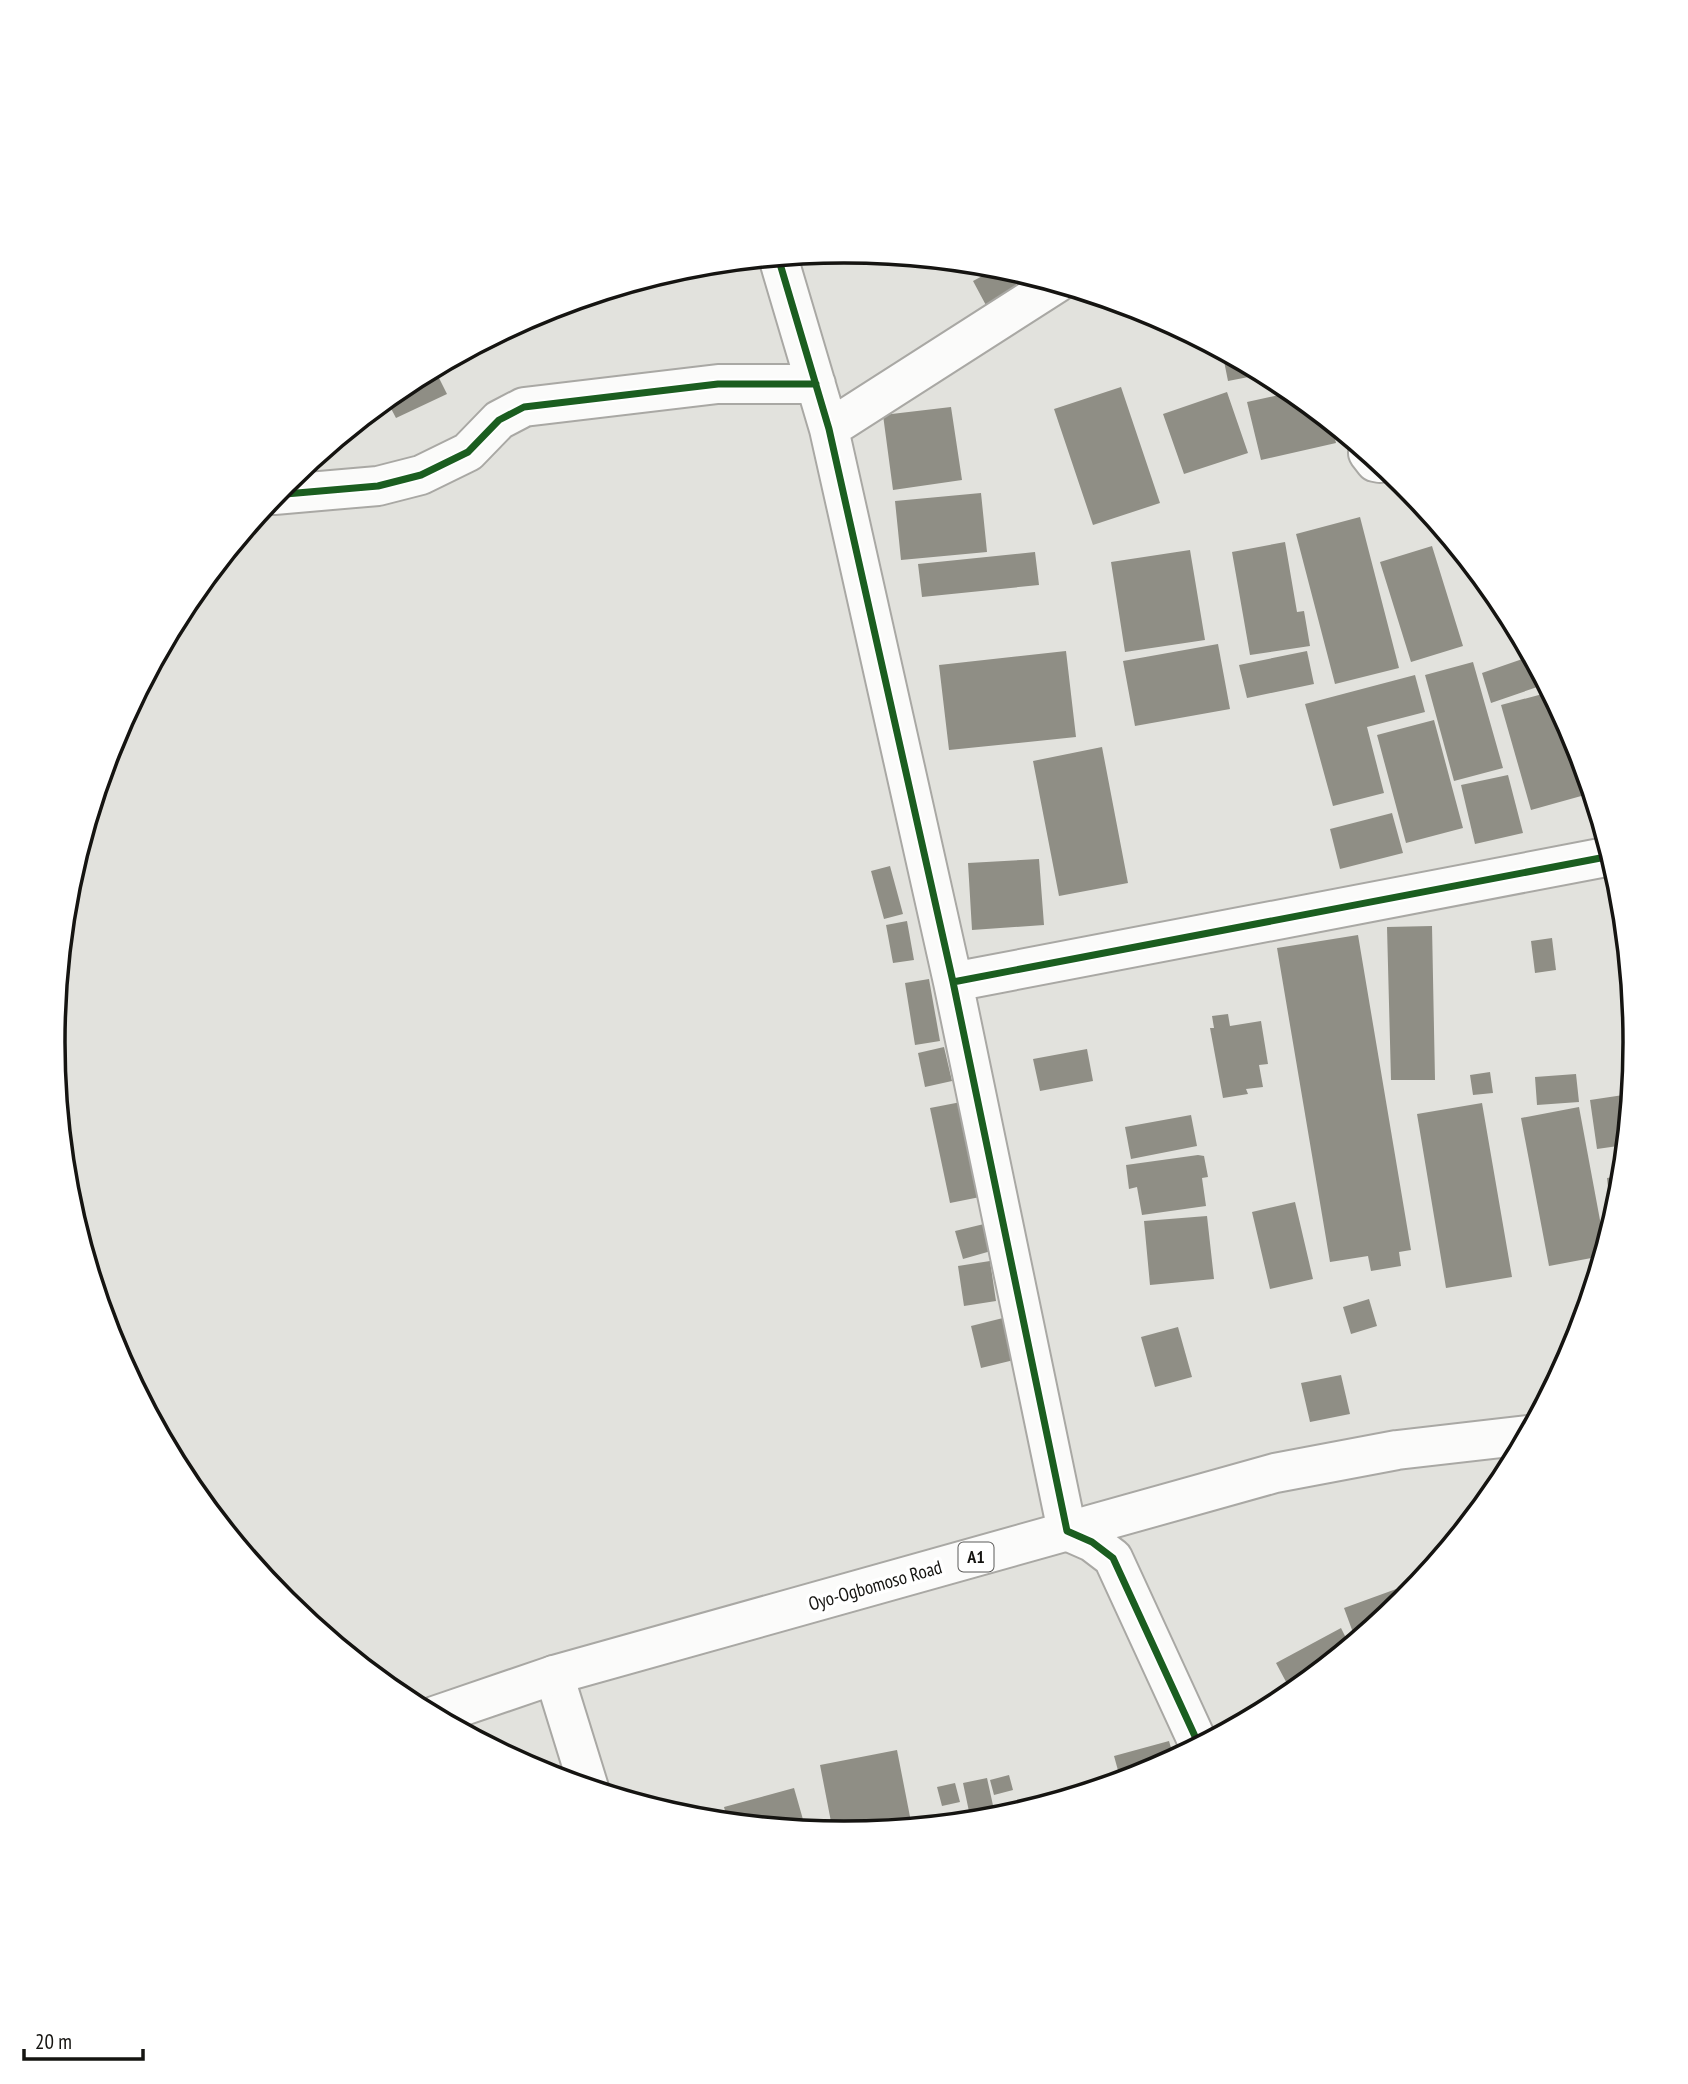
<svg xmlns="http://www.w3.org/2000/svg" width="1688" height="2084" viewBox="0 0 1688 2084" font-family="'PT Sans Narrow',sans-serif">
	<rect width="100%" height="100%" fill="#e2e2dd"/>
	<path fill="#8f8e85" d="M1001,266L1019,272L1028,289L988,309L973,281Z
		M1222,351L1243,362L1264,374L1228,381Z
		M434,368L447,394L396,418L386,399L405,384Z
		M1121,387L1160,503L1093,525L1054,409Z
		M1227,392L1248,453L1184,474L1163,414Z
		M1293,392L1331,423L1336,443L1261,460L1247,402Z
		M951,407L962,480L893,490L883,415Z
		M981,493L987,552L901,560L895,501Z
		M1360,517L1399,668L1335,684L1296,534Z
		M1285,542L1297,612L1304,611L1310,646L1250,655L1232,552Z
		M1432,546L1463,646L1411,662L1380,562Z
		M1190,550L1205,640L1125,652L1111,562Z
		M1035,552L1039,585L922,597L918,564Z
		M1218,644L1230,709L1135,726L1123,661Z
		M1066,651L1076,737L949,750L939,665Z
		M1307,651L1314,684L1247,698L1239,665Z
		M1531,656L1546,684L1491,703L1482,673Z
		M1473,662L1503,768L1454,781L1425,675Z
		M1415,675L1425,712L1367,727L1384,793L1333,806L1305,704Z
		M1550,692L1575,739L1592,793L1531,810L1501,705Z
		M1434,720L1463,828L1406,843L1377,735Z
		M1102,747L1128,883L1059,896L1033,761Z
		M1508,775L1523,833L1475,844L1461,785Z
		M1392,813L1403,853L1340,869L1330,829Z
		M1039,859L1044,925L972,930L968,863Z
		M890,866L903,914L884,919L871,871Z
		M907,921L914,960L893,963L886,925Z
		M1432,926L1435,1080H1391L1387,927Z
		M1358,935L1411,1250L1399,1252L1401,1266L1371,1271L1368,1256L1330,1262L1277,948Z
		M1552,938L1556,970L1535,973L1531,941Z
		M929,979L940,1041L915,1045L905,983Z
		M1228,1014L1230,1026L1261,1021L1268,1064L1259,1065L1263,1087L1246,1089L1248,1094L1223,1098L1210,1028H1214L1212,1016Z
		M944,1047L952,1081L925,1087L918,1053Z
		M1087,1049L1093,1081L1040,1091L1033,1059Z
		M1490,1072L1493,1093L1473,1095L1470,1075Z
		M1576,1074L1579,1102L1537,1105L1535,1077Z
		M1630,1094L1625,1145L1597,1149L1590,1100Z
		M961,1102L980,1197L950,1203L930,1108Z
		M1482,1103L1512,1277L1446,1288L1417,1114Z
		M1579,1107L1605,1247L1602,1256L1549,1266L1521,1118Z
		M1191,1115L1197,1146L1131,1159L1125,1127Z
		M1198,1155L1204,1156L1208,1177L1202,1178L1206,1206L1142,1215L1137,1187L1129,1189L1126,1165Z
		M1622,1176L1620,1197L1612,1223L1607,1178Z
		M1295,1202L1313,1279L1270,1289L1252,1212Z
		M1207,1216L1214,1279L1150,1285L1144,1221Z
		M984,1224L991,1251L963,1259L955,1231Z
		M990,1261L996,1301L964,1306L958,1266Z
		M1369,1299L1377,1326L1351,1334L1343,1307Z
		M1003,1318L1014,1360L981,1368L971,1326Z
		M1178,1327L1192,1377L1155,1387L1141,1337Z
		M1341,1375L1350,1414L1310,1422L1301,1383Z
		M1421,1580L1403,1602L1363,1635L1355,1638L1344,1608Z
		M1341,1628L1350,1646L1292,1693L1276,1663Z
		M1169,1741L1174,1758L1119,1774L1114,1756Z
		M897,1750L912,1827L833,1832L820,1765Z
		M1009,1775L1013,1790L994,1795L990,1780Z
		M987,1778L996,1819L971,1821L963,1783Z
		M955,1783L960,1802L942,1806L937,1787Z
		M794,1788L806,1830L728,1822L724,1807Z"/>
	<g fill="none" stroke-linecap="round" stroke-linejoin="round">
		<g stroke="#a9a8a4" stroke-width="42">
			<path id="minor" d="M778,257L829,429L953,982L1067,1531L1092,1542L1113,1558L1199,1745
				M829,429L1057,283
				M1368,453L1375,462L1380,463
				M274,495L378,486L421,475L468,452L499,420L524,407L718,384H816
				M953,982L1611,856
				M554,1675L589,1788"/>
		</g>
		<g stroke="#a9a8a4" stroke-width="42">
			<path id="highway" d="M434,1716L554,1675L1275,1473L1397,1450L1527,1435"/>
		</g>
		<use href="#minor" stroke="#fbfbfa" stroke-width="38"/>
		<use href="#highway" stroke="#fbfbfa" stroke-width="38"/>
		<g stroke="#fff" stroke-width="11">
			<path id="cycleway" d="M778,257L829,429L953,982L1067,1531L1092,1542L1113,1558L1199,1745
				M274,495L378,486L421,475L468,452L499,420L524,407L718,384H816
				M953,982L1611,856"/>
		</g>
		<use href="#cycleway" stroke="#1b5e20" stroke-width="7"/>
	</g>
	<g text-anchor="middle" stroke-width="7" stroke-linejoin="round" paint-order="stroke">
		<rect fill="#fff" stroke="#5b5a58" stroke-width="2" x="958.5" y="1542.5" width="35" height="29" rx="5"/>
		<g font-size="18" font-weight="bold" fill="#151411">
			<text x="976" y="1563">A1</text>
		</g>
		<g font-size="19" fill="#151411" stroke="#fff">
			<text transform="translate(875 1585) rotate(-16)" y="7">Oyo-Ogbomoso Road</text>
		</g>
	</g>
	<path d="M0 0H1688V2084H0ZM65 1042a779 779 0 1 1 1558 0a779 779 0 1 1-1558 0Z" fill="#fff" fill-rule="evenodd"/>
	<path fill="none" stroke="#151411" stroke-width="3.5" d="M65 1042a779 779 0 1 1 1558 0a779 779 0 1 1-1558 0Z"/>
	<path d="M24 2049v10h119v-10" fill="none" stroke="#151411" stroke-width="3.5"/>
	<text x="35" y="2049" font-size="21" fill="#151411" stroke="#ffffff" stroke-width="5" paint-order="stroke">20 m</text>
</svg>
